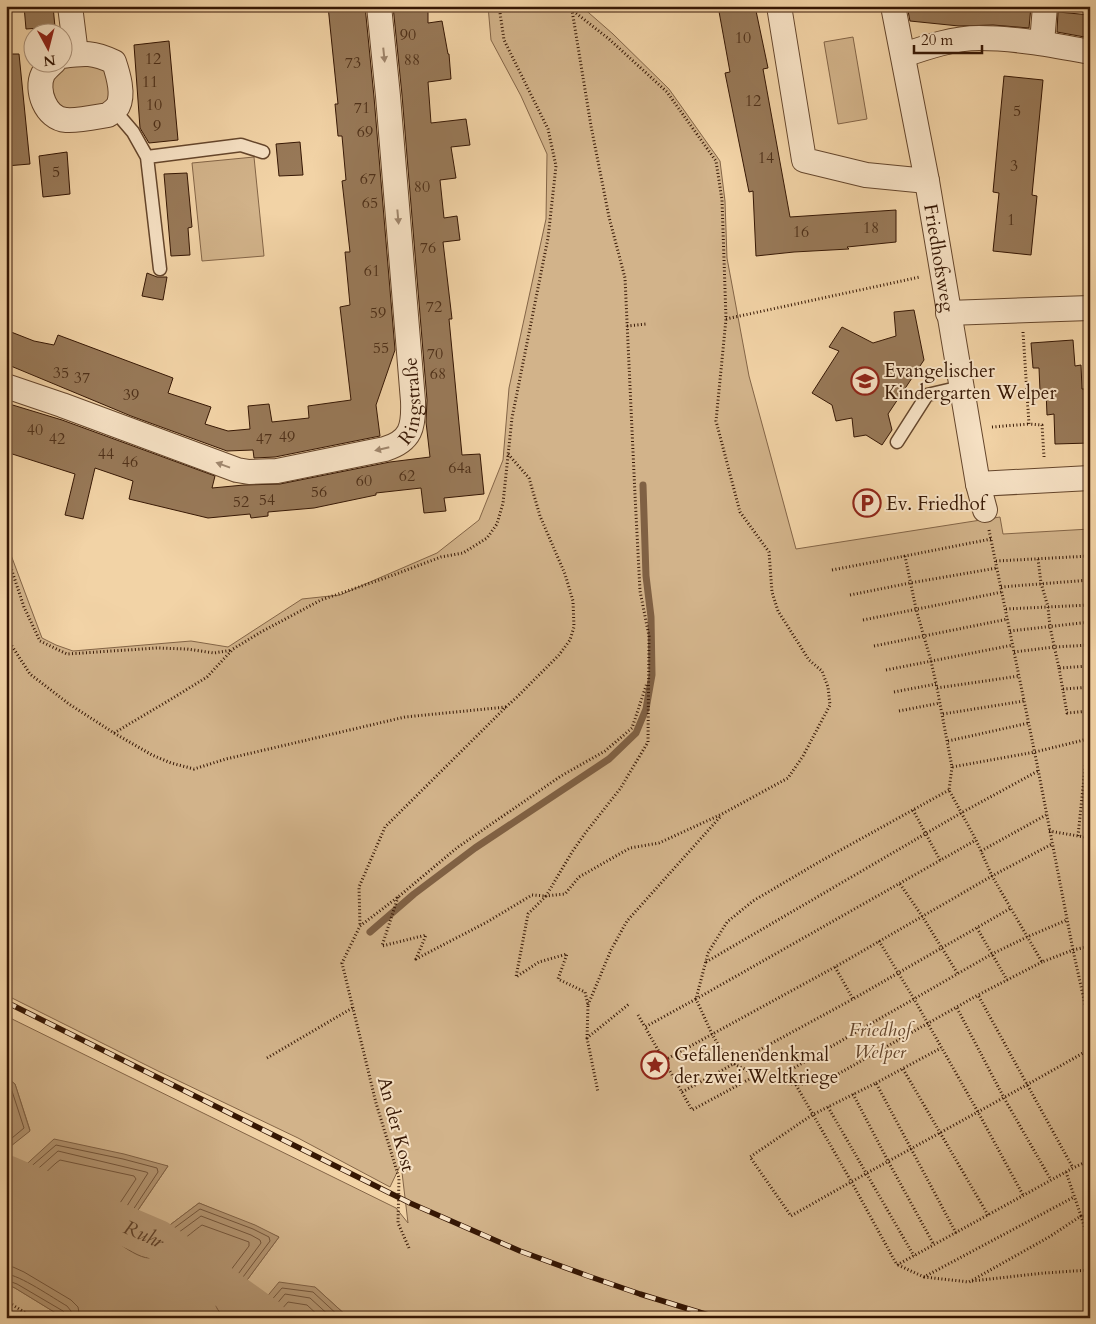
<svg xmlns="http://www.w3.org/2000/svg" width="1096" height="1324" viewBox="0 0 1096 1324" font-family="Cardo,serif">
	<rect width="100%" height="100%" fill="#f2d3a6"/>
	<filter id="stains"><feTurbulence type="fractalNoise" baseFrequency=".004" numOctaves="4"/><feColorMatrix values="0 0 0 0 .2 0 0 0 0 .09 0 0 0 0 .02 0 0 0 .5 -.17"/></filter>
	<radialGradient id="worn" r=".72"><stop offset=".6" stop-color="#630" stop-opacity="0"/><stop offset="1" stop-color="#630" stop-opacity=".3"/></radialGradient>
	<path fill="#d2b38a" stroke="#846547" d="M488,6H581L613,34L669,89L720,161L725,201L727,258L749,376L796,549L1000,517L1003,534L1090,529V1318H349L315,1287L251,1316L233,1299L279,1237L199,1203L150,1240L128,1225L168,1166L17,1172L6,1154V1150L30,1130L15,1084L6,1077V1016L396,1208L408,1223L401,1164L390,1187L298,1138L158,1071L6,995V545L8,547L42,638L56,645L73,651L191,641L228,647L302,599L340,595L437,553L479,520L503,460L509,388L546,219L547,154L521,96L491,40Z
		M853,37L867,119L838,124L824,42Z
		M80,64L104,68L111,94L107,102L103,107L62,110L51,98C51,92 50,86 51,81C53,68 68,66 80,64Z
		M254,157L264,256L202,261L192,163Z
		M6,1284L15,1288L64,1318H6Z"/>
	<path fill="#b2936f" stroke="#806144" d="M6,1077L15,1084L30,1131L6,1150Z
		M54,1139L124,1154L168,1166L127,1226L150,1240L199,1203L255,1225L279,1237L233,1299L251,1316L279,1282L315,1287L349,1318H64L15,1288L6,1284V1154L18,1172Z"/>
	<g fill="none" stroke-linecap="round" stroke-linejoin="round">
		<path stroke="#74553a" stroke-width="1" d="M6,1083L11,1088L24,1128L6,1143
			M6,1163C10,1169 12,1177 20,1176L56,1145L123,1159L157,1168L158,1172L123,1225V1229L126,1231L148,1244L154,1243L200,1209L253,1229L269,1237L270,1241L228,1297L229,1303L245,1318
			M6,1175C10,1182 15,1184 23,1182L58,1151L146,1172L148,1173L118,1220C116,1224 115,1227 117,1231C120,1237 142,1250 148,1251C152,1251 153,1250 156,1249L201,1216L251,1235L260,1240L261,1243L222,1296C221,1306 229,1311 236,1318
			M6,1187C28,1199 44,1171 60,1160L134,1176L136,1179L110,1218C107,1227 109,1236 117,1242C125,1248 140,1258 149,1258C163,1259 190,1233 202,1225L249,1242V1246L218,1287C211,1299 215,1309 225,1318
			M6,1266L13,1267L24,1272L71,1300L78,1307L80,1318
			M6,1274C20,1275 53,1298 67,1306L71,1311L72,1318
			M6,1280L17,1284L63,1311L66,1314V1318
			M256,1318L282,1288L313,1292L341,1318
			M265,1318L285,1294L310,1298L332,1318
			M274,1318L288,1302L307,1305L321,1318"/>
		<path stroke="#806144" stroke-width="7" d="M370,932L414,894L475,848L609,759L636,733L646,709L652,675L651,617L646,576L643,485"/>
		<path stroke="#b2936f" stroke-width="40" id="s1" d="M6,1175L158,1240L267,1318"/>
	</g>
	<path fill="#987958" stroke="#361704" d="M24,6H53L55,27L26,29Z
		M328,6H365L374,97L395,350L376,405L380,436L275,457L254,458L253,450L227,451L131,416L6,364V330L34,341L54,345L58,335L173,378L168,393L211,407L205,424L228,431L250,429L248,406L269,404L272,422L309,418L308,406L351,400L340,307L350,305L345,252H350L342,181L346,180L342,136H338L335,104H338Z
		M393,6H428V23L442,21L448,54H449L451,79L428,82L431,123L466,119L470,145L451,147L456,178L440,180L444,218L457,216L460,240L443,242L452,319H449L462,455L480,454L484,494L444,498L446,511L424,513L421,488L376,493V495L314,508L268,512V516L251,518L250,514L208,518L129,499L133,481L95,468L83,519L65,515L75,474L6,452V403L62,420L215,476L212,488L244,485L280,484L390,462L430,457L426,422L427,400L402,95Z
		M718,6H755L768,68L763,69L790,217L896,210V242L847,247L849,249L794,252L756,256L753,191L749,192L725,73L730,72Z
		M907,6H1031L1029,28L993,25L959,26L910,21Z
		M1058,12L1090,15V38L1057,32Z
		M169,41L178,140L149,143L140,128L134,45Z
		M6,54H19L30,164L6,166Z
		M1004,76L1043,80L1032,195L1037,196L1031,255L993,251L999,193L993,192Z
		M300,142L303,175L279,176L276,144Z
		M67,152L70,194L43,197L39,156Z
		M187,173L192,227L188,228L190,255L171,256L164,174Z
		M147,273L157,277H167L163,300L142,296Z
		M914,310L924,360L888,414L892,430L882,445L866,435L854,437L852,418L836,421L832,405L812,393L839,351L829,347L842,327L873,343L896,336L894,312Z
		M1073,340L1075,366L1081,365L1082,389H1089L1090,443L1055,444L1054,414L1047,415L1046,391H1040L1039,368H1033L1031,343Z"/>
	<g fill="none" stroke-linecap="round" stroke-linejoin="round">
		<g stroke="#65462c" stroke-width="15">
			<path id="lane" d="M115,111L133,132L147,157L160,269
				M147,157L241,145L263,152
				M897,442L927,395L961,387"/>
		</g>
		<g stroke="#65462c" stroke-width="26">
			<g id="street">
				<path d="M70,6L76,54"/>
				<path d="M779,6L804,160L866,175L927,181"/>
				<path id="s2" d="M893,6L927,181L978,484L985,510"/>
				<path d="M1042,43L1045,6"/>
				<path d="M904,55C927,47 954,38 979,38C1016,38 1053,45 1090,52"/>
				<path d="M54,62C51,65 45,70 43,74C35,90 46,119 66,120C78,121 96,117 108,115C112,112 115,110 118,106C124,94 118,74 114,62C93,52 85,53 62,56"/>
				<path d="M948,313L1090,308"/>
				<path id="s3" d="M6,386L62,405L237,470L249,472L277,471L385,449C411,441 414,427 413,401L388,96L379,6"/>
				<path d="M978,484L1090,478"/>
			</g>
		</g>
		<path stroke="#361704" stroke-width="3" stroke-dasharray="1 2.5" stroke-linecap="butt" d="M570,6L572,10L591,126L609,217L625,278L635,495L640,591L649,636L648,742L620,789L586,832L572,852L546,896L565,894L579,877L630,848L659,843L722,814L788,778L803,756L830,705L828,687L822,671L809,660L778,611L772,592L769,552L740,512L716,421L726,319L722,200L716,161L667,92L609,39L572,10
			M726,319L920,277
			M627,326L646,324
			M1023,332L1029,424L1042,425L1044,457
			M992,427L1029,424
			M989,530L1037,764L1073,950L1090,1027
			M991,539L905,556L916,609L931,661L937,688L952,767L1035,752L1088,739
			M6,553L24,607L40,641L67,654L157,648L187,649L214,653L232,650
			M1038,559L1041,583L1048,607L1050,627L1059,668L1090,666
			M996,561L1090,556
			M832,570L905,556
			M1001,587L1090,580
			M850,595L910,583L997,568
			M1006,609L1090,605
			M863,620L1002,592
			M1010,631L1090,622
			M6,637L30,674L69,704L114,733L152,755L171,763L194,769L226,759L405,717L506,707L385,827L359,887L360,926
			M874,646L1008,619
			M1014,652L1054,647L1090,645
			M1059,668L1067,713L1090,711
			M886,670L1013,645
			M937,688L1019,676
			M1063,689L1090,687
			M894,692L936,684
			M506,707L517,697L559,655L570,640L574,627L573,601L565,574L540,516L529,478L508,454
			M899,711L940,703
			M943,714L1024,701
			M114,733L173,698L207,677L233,649L261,632L321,600L388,577L441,557L463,553L487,538L497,524L503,503L512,418L548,238L556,166L548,129L504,40L499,6
			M948,741L1029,723
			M952,767L949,790L976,840L992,876L1042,962L1073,950L1090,946
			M949,790L819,862L753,901L727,922L708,953L696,999L645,1027L692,1110L757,1075C784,1086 803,1087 831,1078L978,995
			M913,810L940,860
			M1049,831L1090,838
			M1078,836L1088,739H1090
			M981,851L1046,815
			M900,884L922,916L958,974
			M546,896L528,914L516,977L539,962L567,954L558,979L585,992L588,1005L587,1038L629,1004
			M398,897L382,946L426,935L416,959L487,922L532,895L545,896
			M977,928L1007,980
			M879,941L914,999L978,1112L1023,1195
			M706,962L961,813L1038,771
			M1042,962L978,995L1073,1168
			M835,967L853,999
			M588,1005L611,950L627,921L721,816
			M957,1008L1004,1098L1051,1180
			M638,1015L645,1027
			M587,1038L598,1092
			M267,1058L354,1007
			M665,1060L835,967L992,876L1052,844
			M903,1069L988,1215
			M757,1075L734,1064L726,1058L712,1034L696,999L976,840
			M773,1080L992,954L1027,937L1067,920
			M876,1083L941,1048
			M796,1085L851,1181L897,1265L1073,1168L1090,1160
			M682,1092L853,999L1011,908
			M853,1094L888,1161L934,1245
			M828,1107L914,1256
			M1066,1172L1081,1216L1090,1217
			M956,1233L876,1083L812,1115L750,1157L791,1216C890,1159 991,1106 1090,1049
			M409,1248L398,1223L399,1178L376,1103L342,963L360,926L398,897L458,847L561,776L605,751L632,728L647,683
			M898,1265L924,1277L1074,1197
			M924,1277L969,1282L1049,1237L1081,1216L1090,1245
			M972,1281L1044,1273L1090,1270
			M6,1301L34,1318"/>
		<use href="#lane" stroke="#f7e2c5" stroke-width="12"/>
		<use href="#street" stroke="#f7e2c5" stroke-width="24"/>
		<g stroke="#361704" stroke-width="5.5">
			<path id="rail" d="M6,1002L410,1203L520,1251L588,1276L640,1294L718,1318"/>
		</g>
		<use href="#rail" stroke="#f7e2c5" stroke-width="4" stroke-dasharray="11" stroke-linecap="butt"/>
	</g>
	<defs><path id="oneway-solid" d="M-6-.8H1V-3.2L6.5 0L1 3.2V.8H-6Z" transform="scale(1.25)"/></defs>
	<g fill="#a0876e">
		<use href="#oneway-solid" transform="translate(384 55) rotate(84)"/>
		<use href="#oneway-solid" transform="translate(398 217) rotate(85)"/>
		<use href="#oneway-solid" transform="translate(382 449) rotate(167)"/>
		<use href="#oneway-solid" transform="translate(223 465) rotate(-160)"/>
	</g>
	<defs>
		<g id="school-ring" transform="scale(1.4375)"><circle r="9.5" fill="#f7e2c5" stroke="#8f2418" stroke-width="1.5"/><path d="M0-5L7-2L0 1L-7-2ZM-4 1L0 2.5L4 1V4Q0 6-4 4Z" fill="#8f2418"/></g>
		<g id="parking-ring" transform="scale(1.4375)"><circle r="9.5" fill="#f7e2c5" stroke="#8f2418" stroke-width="1.5"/><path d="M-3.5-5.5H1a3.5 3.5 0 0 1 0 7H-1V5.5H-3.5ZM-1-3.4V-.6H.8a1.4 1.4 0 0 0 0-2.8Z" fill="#8f2418"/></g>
		<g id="sight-ring" transform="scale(1.4375)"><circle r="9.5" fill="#f7e2c5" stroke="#8f2418" stroke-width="1.5"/><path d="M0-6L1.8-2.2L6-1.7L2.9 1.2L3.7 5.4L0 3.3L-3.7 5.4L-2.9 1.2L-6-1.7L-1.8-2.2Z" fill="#8f2418"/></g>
	</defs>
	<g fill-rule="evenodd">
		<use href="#school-ring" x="865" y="381"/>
		<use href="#parking-ring" x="867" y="503"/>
		<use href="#sight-ring" x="655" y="1065"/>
	</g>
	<g text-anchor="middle" stroke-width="4" stroke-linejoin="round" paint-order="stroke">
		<g font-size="16" fill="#4e3019">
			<text x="408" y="40">90</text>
			<text x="743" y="43">10</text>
			<text x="153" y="64">12</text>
			<text x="412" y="65">88</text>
			<text x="353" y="68">73</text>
			<text x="150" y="87">11</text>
			<text x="753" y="106">12</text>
			<text x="154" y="110">10</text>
			<text x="362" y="113">71</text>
			<text x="1017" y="116">5</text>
			<text x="157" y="131">9</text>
			<text x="365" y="137">69</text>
			<text x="766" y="163">14</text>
			<text x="1014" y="171">3</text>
			<text x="56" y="177">5</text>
			<text x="368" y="184">67</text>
			<text x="422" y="192">80</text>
			<text x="370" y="208">65</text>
			<text x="1011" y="225">1</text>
			<text x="871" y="233">18</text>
			<text x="801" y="237">16</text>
			<text x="428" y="253">76</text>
			<text x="372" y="276">61</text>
			<text x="434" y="312">72</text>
			<text x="378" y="318">59</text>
			<text x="381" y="353">55</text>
			<text x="435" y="359">70</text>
			<text x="61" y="378">35</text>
			<text x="438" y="379">68</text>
			<text x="82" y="383">37</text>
			<text x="131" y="400">39</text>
			<text x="35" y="435">40</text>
			<text x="287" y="442">49</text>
			<text x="57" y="444">42</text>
			<text x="264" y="444">47</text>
			<text x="106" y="459">44</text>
			<text x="130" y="467">46</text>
			<text x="460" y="473">64a</text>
			<text x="407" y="481">62</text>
			<text x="364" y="486">60</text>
			<text x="319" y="497">56</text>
			<text x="267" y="505">54</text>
			<text x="241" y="507">52</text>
		</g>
		<g font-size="19" fill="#361704" stroke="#f7e2c5">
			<text dy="7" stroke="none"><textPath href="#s2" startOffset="256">Friedhofsweg</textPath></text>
			<text dy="7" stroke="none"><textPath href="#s3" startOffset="458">Ringstraße</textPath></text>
			<text transform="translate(397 1124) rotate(75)" y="7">An der Kost</text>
		</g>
		<g font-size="19" fill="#361704" stroke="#f7e2c5" text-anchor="start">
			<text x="884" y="377">Evangelischer<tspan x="884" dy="22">Kindergarten Welper</tspan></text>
			<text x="886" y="510">Ev. Friedhof</text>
			<text x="674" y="1061">Gefallenendenkmal<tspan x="674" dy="22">der zwei Weltkriege</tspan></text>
		</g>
		<g font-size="19" font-style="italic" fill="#65462c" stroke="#f7e2c5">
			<text x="880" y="1036">Friedhof<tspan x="880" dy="22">Welper</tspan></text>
		</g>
		<g font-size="20" font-style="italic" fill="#614229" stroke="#f7e2c5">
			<text dy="7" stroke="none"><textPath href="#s1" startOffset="150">Ruhr</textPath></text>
		</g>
	</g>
	<rect width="1096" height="1324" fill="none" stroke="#f2d3a6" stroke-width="25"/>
	<rect x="8" y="8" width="1081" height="1309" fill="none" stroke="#361704" stroke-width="2.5"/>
	<rect x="12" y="12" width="1071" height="1299" fill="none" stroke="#361704"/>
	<g transform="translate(48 48) rotate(173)"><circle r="24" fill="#f7e2c5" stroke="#aa9178"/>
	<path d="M0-4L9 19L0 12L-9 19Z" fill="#8f2418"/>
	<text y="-8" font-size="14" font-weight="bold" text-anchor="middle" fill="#361704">N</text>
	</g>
	<path d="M914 45v8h68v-8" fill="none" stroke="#361704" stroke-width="2.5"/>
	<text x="921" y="45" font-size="15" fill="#361704" stroke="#f7e2c5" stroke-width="4" paint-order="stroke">20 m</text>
	<rect width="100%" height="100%" filter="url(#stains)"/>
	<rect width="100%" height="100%" fill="url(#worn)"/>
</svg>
